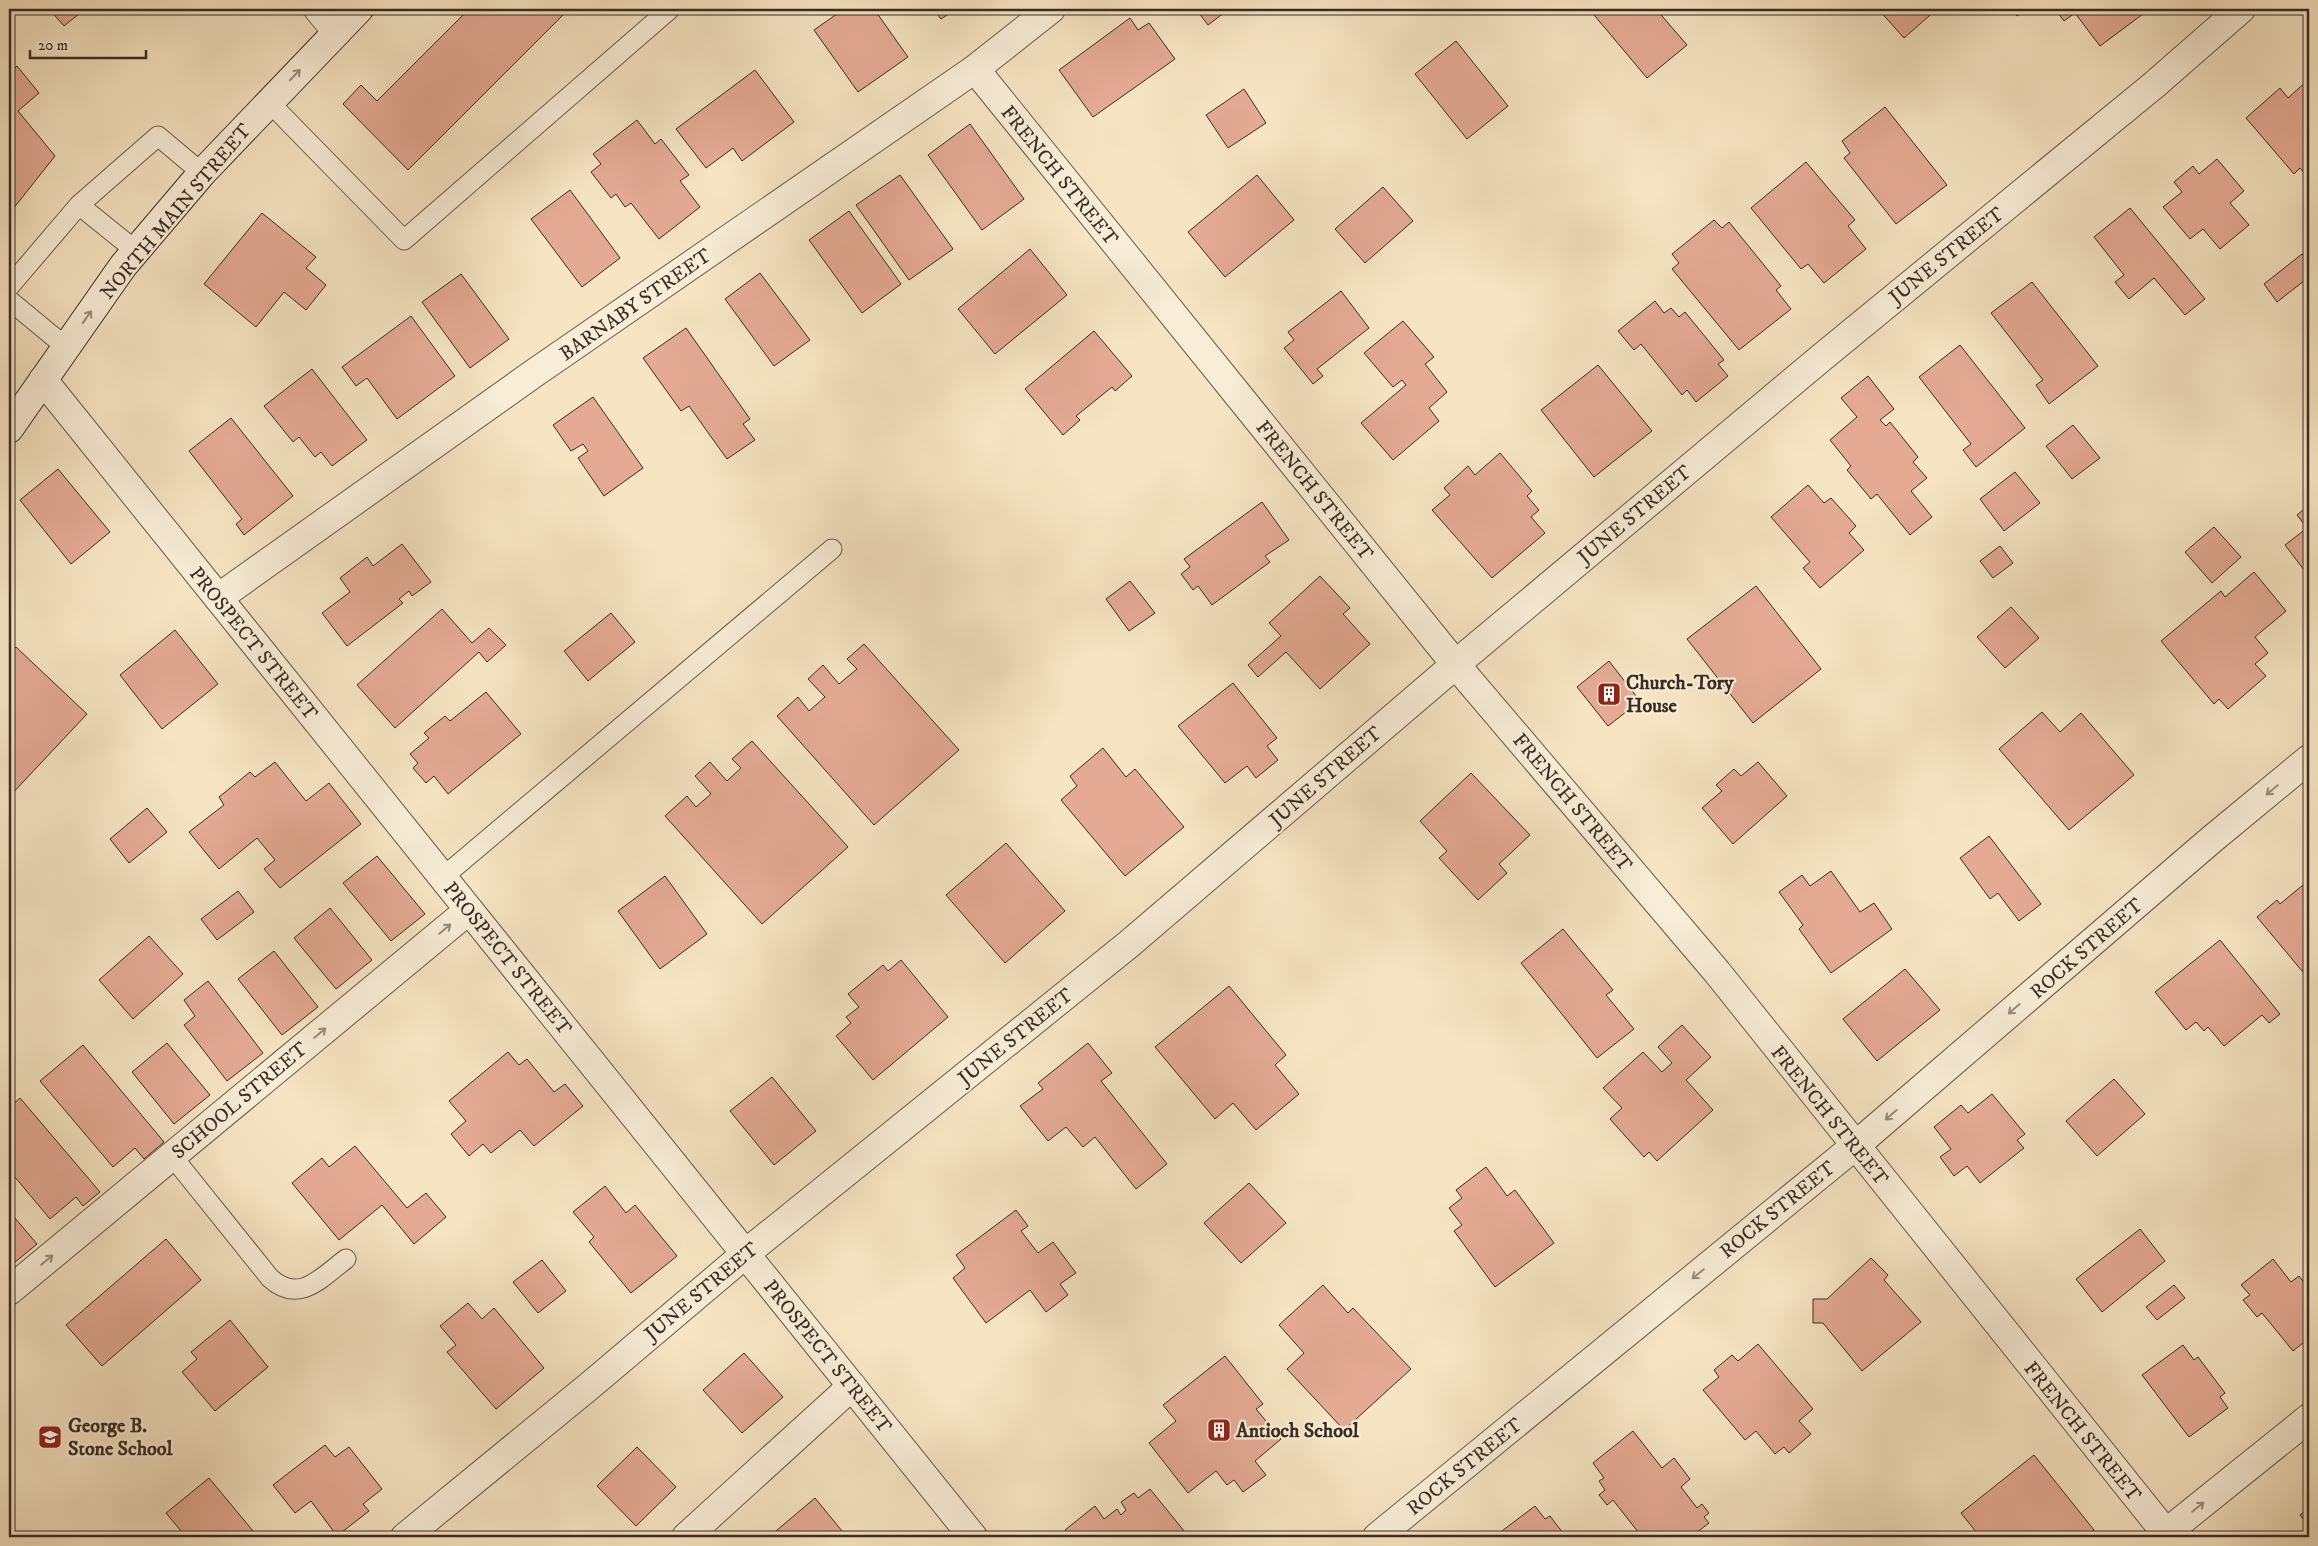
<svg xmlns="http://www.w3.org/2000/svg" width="2318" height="1546" viewBox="0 0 2318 1546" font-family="'IM FELL DW Pica',serif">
	<rect width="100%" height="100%" fill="#f6e4c2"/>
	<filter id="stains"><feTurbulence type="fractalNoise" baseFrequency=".004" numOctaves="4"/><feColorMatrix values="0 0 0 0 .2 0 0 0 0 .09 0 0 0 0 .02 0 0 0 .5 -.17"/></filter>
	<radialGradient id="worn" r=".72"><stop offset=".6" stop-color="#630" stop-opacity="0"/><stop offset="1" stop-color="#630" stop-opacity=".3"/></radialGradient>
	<path fill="#e4aa94" stroke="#392c22" d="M49,9H85L64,26Z
		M469,9H569L408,170L343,104L361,85L377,101Z
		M844,9H874L908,57L858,92L814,30Z
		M933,9H956L941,19Z
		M1196,9H1229L1208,25Z
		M1589,9H1656L1687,45L1647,78Z
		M1878,9H1937L1904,38Z
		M2012,9H2027L2017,16Z
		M2055,9H2139L2143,14L2100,46L2075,13L2064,21Z
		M1130,18L1138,30L1149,23L1175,59L1093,117L1059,70Z
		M1456,41L1508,106L1467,139L1415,74Z
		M17,66L39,93L18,111L55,156L9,214V73Z
		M755,70L794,122L742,161L733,148L706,168L676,129Z
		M2309,79V177L2308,178L2300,168L2294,174L2246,118L2280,88L2288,98Z
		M1244,89L1266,123L1228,148L1206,115Z
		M1885,107L1947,185L1896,224L1844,158L1850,153L1842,141Z
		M637,120L655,144L661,139L689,175L680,181L700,207L659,239L631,203L625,207L616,194L611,198L591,172L601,164L593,154Z
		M970,124L1024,199L982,230L928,155Z
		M2217,159L2244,191L2230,203L2249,225L2220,249L2203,229L2190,239L2163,207L2182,192L2174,182L2193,166L2199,174Z
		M1806,162L1855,220L1848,226L1866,249L1824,283L1808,264L1801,269L1751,208Z
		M900,175L953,249L909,280L856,205Z
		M1257,175L1294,220L1225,277L1188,232Z
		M1383,187L1413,221L1365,263L1335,229Z
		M570,190L620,258L582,287L531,219Z
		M2130,208L2205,299L2185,315L2154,278L2129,299L2115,282L2124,275L2094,237Z
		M849,211L901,284L862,313L809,240Z
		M262,213L316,257L306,268L326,285L306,310L284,292L256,327L204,284Z
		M1714,220L1722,228L1729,222L1781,286L1776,290L1791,309L1739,350L1672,269L1679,263L1672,254Z
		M1030,249L1067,295L995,354L958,309Z
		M2302,254L2309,264V277L2277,302L2264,284Z
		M760,273L810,340L774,366L725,299Z
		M461,274L509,339L470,368L422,302Z
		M2032,282L2098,366L2049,404L2036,385L2043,380L1991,313Z
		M1341,291L1369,328L1317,369L1323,376L1313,384L1284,348L1294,340L1288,332Z
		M1655,301L1664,313L1671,308L1679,317L1685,312L1724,360L1718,364L1728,376L1696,402L1687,390L1682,395L1641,344L1634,350L1618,331Z
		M411,316L455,376L397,419L367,378L356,386L342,367Z
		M1403,321L1434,357L1425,364L1447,392L1429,408L1439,421L1393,460L1361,423L1406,385L1402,380L1393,387L1364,353Z
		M686,328L750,419L743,424L755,440L727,459L689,406L681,411L643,358Z
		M1094,331L1132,376L1115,391L1112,387L1076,416L1080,420L1063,435L1025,389Z
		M1960,345L2025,428L1976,467L1963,450L1971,444L1919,377Z
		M1598,365L1652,431L1594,477L1541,410Z
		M312,369L367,440L332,466L321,452L315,457L299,437L293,442L264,406Z
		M1868,376L1894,409L1880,420L1886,426L1890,422L1918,457L1913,462L1927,478L1911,491L1932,517L1910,535L1877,494L1871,499L1847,470L1851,466L1830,440L1857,417L1841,398Z
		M593,397L643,468L604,496L578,458L588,451L583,444L571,451L553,425Z
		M231,418L293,496L244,535L236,524L242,519L189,451Z
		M2073,425L2100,458L2072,479L2046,446Z
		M1500,453L1532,491L1527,496L1539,510L1531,517L1545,533L1492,578L1432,510L1450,495L1444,488L1468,466L1475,475Z
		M58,469L110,532L71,564L20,500Z
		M2015,472L2040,503L2004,531L1980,499Z
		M1808,485L1824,503L1831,498L1856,526L1849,533L1864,550L1820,588L1803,568L1810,562L1771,517Z
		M1262,502L1289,540L1265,556L1270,562L1212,605L1198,586L1193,590L1181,574L1190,567L1184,559Z
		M2309,505V574H2307L2285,545L2307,528L2297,515Z
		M2214,527L2241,557L2212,583L2185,552Z
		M402,544L431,582L412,596L409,591L399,599L403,603L347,646L322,613L350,592L340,578L367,557L373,566Z
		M2000,546L2013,563L1993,578L1980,561Z
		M2254,572L2286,611L2255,637L2268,653L2255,664L2266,676L2228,709L2219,699L2214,704L2161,641L2221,591L2225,597Z
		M1320,576L1350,608L1343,614L1370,644L1320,689L1286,652L1258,677L1248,665L1281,636L1269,623Z
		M1130,581L1155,613L1129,631L1106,599Z
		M1756,586L1821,669L1753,723L1687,639Z
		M2011,607L2039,638L2005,668L1977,637Z
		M442,609L472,643L489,628L506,645L487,662L479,652L395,728L357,685Z
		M611,613L635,642L588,681L564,651Z
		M175,630L218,684L162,729L120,675Z
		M864,644L959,750L874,825L777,716L798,697L809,711L825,697L808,679L823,665L839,684L857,669L847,659Z
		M16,647L87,714L9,797V655Z
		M1609,661L1640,701L1608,726L1577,687Z
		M1233,683L1277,738L1267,746L1278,760L1256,778L1247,766L1225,783L1178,726Z
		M486,692L521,734L448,794L434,776L426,783L413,768L418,763L410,754L429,738L424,733L445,716L450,721Z
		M2042,712L2060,732L2081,713L2134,775L2069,830L1999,749Z
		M752,741L848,847L762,924L665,816L687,796L696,807L711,794L695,776L710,762L727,781L741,768L732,759Z
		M1103,748L1126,777L1135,769L1184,827L1125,876L1061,800L1077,786L1070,776Z
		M275,762L306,801L329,783L361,824L280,888L264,869L275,860L257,838L219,869L189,832L224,805L219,797L250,772L255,777Z
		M1758,762L1787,796L1733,844L1702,808L1722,791L1716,785L1734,769L1741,776Z
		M1471,773L1530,835L1499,864L1507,873L1478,900L1439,858L1447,851L1420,821Z
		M147,808L167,832L129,863L110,839Z
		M1989,836L2041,904L2019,921L1998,893L1990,899L1960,858Z
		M1006,843L1065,911L1005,963L946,895Z
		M377,856L425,914L391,941L343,883Z
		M1831,871L1860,912L1874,903L1892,929L1831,973L1799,929L1803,925L1779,892L1802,875L1810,886Z
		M665,876L707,934L660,969L618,911Z
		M2309,880V975L2307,977L2257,917L2277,900L2280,904Z
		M238,891L254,912L217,940L201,919Z
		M330,908L372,960L336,989L294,938Z
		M1563,929L1613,990L1606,995L1634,1029L1597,1058L1521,963Z
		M149,936L183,974L133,1019L99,980Z
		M2220,940L2280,1014L2269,1023L2262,1015L2224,1046L2208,1027L2204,1031L2196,1022L2186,1030L2155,992Z
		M274,951L318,1007L282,1035L238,979Z
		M901,960L948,1017L873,1080L836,1036L851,1023L846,1017L859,1007L848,994L883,965L888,971Z
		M1905,969L1940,1010L1877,1061L1843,1019Z
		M208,981L263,1053L227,1081L184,1025L195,1016L184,1000Z
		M1229,986L1286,1055L1275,1065L1299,1094L1256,1130L1233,1103L1215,1119L1155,1047Z
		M1682,1025L1711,1057L1686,1080L1713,1110L1657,1161L1649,1152L1644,1157L1610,1119L1622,1108L1603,1088L1643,1052L1662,1072L1672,1063L1658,1047Z
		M167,1043L210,1095L174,1124L132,1072Z
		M1088,1043L1112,1073L1101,1081L1167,1164L1136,1189L1095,1137L1083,1147L1066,1127L1048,1141L1020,1106L1043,1089L1038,1083Z
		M83,1045L164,1142L144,1159L135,1148L113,1167L40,1081Z
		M508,1052L519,1065L527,1059L554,1092L565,1084L583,1106L534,1146L520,1130L491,1153L483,1144L469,1156L451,1134L466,1121L449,1101Z
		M772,1077L816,1131L774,1165L730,1111Z
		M2114,1079L2145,1114L2097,1156L2066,1121Z
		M1992,1094L2025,1134L2017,1140L2024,1148L1980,1183L1967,1166L1954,1176L1940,1157L1951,1149L1934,1127L1961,1105L1968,1113Z
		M20,1098L100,1192L83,1206L76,1197L50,1219L9,1170V1108Z
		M355,1146L407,1208L426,1193L446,1217L414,1244L382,1205L339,1240L292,1183L322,1158L329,1167Z
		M1486,1167L1507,1196L1515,1190L1554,1243L1495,1287L1454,1231L1462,1225L1449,1208L1462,1198L1456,1190Z
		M1249,1183L1286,1223L1241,1263L1204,1223Z
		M605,1186L626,1213L635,1205L677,1256L631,1293L589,1242L594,1237L573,1212Z
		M1016,1210L1028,1226L1021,1231L1038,1253L1053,1242L1076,1273L1060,1284L1068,1295L1046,1312L1030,1290L986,1323L953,1278L965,1268L956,1255Z
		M9,1211L37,1244L14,1263L9,1257Z
		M2140,1229L2165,1261L2102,1312L2076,1279Z
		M166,1239L201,1280L102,1366L66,1325Z
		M1871,1258L1888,1275L1884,1280L1921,1322L1862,1371L1823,1323H1813V1299H1827Z
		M2273,1259L2291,1282L2299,1276L2309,1289V1338L2293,1351L2262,1313L2257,1317L2243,1300L2250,1295L2241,1285Z
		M542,1260L566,1291L538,1313L513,1282Z
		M1323,1285L1348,1313L1353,1308L1411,1369L1344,1430L1287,1369L1304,1353L1279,1325Z
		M2174,1285L2185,1298L2157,1320L2146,1307Z
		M468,1303L482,1319L494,1308L544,1368L496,1409L447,1352L456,1345L440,1326Z
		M230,1320L268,1367L215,1411L182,1372L197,1359L191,1352Z
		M1758,1344L1813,1409L1799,1421L1811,1434L1789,1453L1784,1447L1775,1454L1756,1431L1745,1440L1703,1390L1719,1377L1714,1370L1732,1355L1738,1361Z
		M2183,1345L2194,1360L2198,1357L2225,1393L2220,1397L2228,1408L2189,1437L2142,1375Z
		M744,1353L783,1397L742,1433L703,1390Z
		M1225,1356L1263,1404L1256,1409L1281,1439L1255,1461L1266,1475L1243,1492L1234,1480L1227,1485L1216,1471L1188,1493L1149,1443L1176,1421L1163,1405Z
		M1633,1431L1662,1468L1674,1458L1690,1479L1681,1487L1697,1508L1702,1504L1709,1513L1704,1517L1709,1523L1691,1537H1658L1656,1534L1652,1537H1642L1613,1500L1607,1505L1599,1495L1605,1490L1599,1481L1604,1478L1593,1463Z
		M325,1445L335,1457L349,1447L382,1489L363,1504L369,1511L337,1536L311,1501L295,1513L273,1485Z
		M637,1447L676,1487L636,1526L597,1486Z
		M2034,1455L2094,1530L2084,1537H1980L1961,1513Z
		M209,1478L258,1537H186L166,1513Z
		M1150,1489L1189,1537H1071L1065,1530L1095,1506L1104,1519L1117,1509L1121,1515L1126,1510L1121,1502L1134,1493L1138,1498Z
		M815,1498L847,1537H771L770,1536Z
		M1535,1506L1545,1519L1550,1516L1566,1537H1494Z
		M2309,1508V1527L2300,1515Z"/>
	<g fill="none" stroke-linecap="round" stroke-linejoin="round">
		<g stroke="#685a4a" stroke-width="21">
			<path id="service" d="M269,102L404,240L670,9
				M79,205L136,251
				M9,287L79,205L158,136L202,173
				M9,300L66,347
				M443,877L832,549
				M172,1156L270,1278C299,1305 322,1277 346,1259"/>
		</g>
		<g stroke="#685a4a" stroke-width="30">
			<path id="minor" d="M318,9L337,32
				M975,69L1456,665L1717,972L2169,1537
				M43,380L973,1537
				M218,598L533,374L975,69L1051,9
				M9,1291L469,910
				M405,1537L593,1383L756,1245L1129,944L1469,653L1821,358L2154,85L2241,9
				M686,1537L852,1386
				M1377,1537L1855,1146L2211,840L2309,759
				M2161,1537L2309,1418"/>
		</g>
		<g stroke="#392c22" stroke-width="30">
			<path id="secondary" d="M9,429L123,266L202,173L359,9"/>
		</g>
		<use href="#service" stroke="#f9edd7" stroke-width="19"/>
		<use href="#minor" stroke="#f9edd7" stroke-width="28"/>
		<use href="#secondary" stroke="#f9edd7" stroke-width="28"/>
	</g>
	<defs><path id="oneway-shaft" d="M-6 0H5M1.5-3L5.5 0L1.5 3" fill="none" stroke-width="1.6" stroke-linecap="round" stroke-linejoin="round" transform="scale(1.25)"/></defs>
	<g stroke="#998c7c">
		<use href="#oneway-shaft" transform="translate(295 75) rotate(-46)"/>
		<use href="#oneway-shaft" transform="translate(87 317) rotate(-55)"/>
		<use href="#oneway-shaft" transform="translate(2272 790) rotate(140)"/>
		<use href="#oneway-shaft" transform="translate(445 929) rotate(-40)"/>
		<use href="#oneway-shaft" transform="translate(2014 1009) rotate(139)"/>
		<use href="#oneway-shaft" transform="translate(320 1033) rotate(-40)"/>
		<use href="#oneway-shaft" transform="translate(1891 1115) rotate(139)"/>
		<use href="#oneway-shaft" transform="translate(47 1260) rotate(-40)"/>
		<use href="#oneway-shaft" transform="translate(1698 1274) rotate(141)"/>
		<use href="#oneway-shaft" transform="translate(2198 1507) rotate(-39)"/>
	</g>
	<defs>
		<g id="building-square" transform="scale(1.25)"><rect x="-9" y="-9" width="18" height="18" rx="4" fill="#8f2418" stroke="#f9edd7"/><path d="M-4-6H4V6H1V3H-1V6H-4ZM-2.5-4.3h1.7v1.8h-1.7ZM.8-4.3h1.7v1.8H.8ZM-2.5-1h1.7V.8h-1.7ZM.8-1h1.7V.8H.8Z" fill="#fff"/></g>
		<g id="school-square" transform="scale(1.25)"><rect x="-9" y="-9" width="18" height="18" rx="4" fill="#8f2418" stroke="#f9edd7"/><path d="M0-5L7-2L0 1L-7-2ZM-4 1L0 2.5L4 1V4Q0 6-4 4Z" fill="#fff"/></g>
	</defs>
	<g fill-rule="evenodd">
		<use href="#building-square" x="1609" y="694"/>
		<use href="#building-square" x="1219" y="1430"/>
		<use href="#school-square" x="50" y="1437"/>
	</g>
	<g text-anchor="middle" stroke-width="4.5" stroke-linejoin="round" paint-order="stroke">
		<g font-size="20" fill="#392c22" stroke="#f9edd7">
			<text transform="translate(1060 175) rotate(51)" y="7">FRENCH STREET</text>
			<text transform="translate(175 211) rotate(-50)" y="7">NORTH MAIN STREET</text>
			<text transform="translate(1946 255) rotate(-39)" y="7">JUNE STREET</text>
			<text transform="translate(635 304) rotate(-35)" y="7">BARNABY STREET</text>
			<text transform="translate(1315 490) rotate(51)" y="7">FRENCH STREET</text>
			<text transform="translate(1634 514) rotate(-40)" y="7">JUNE STREET</text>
			<text transform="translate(254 643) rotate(51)" y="7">PROSPECT STREET</text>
			<text transform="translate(1325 776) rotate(-41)" y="7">JUNE STREET</text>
			<text transform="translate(1573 802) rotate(50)" y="7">FRENCH STREET</text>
			<text transform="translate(2086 948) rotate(-41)" y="7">ROCK STREET</text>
			<text transform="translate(508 958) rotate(51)" y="7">PROSPECT STREET</text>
			<text transform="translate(1015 1036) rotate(-39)" y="7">JUNE STREET</text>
			<text transform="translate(239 1100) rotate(-40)" y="7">SCHOOL STREET</text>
			<text transform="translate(1830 1115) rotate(51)" y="7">FRENCH STREET</text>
			<text transform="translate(1777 1209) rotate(-39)" y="7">ROCK STREET</text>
			<text transform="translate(701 1291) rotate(-40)" y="7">JUNE STREET</text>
			<text transform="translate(828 1356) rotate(51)" y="7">PROSPECT STREET</text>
			<text transform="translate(2083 1431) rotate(51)" y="7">FRENCH STREET</text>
			<text transform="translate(1464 1466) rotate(-39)" y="7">ROCK STREET</text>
		</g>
		<g font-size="20" font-weight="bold" fill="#392c22" stroke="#f9edd7" text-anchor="start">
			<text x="1626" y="689">Church-Tory<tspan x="1626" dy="23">House</tspan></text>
			<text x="68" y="1432">George B.<tspan x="68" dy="23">Stone School</tspan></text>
			<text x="1236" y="1437">Antioch School</text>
		</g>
	</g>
	<rect width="2318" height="1546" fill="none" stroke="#f6e4c2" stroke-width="30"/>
	<rect x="10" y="10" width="2298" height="1526" fill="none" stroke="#392c22" stroke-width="2.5"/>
	<rect x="15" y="15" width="2288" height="1516" fill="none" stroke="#392c22"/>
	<path d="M30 50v8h116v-8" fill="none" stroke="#392c22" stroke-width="2.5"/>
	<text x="38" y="50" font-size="15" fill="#392c22" stroke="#f9edd7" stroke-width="4" paint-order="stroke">20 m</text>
	<rect width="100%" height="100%" filter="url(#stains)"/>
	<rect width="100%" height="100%" fill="url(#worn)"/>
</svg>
